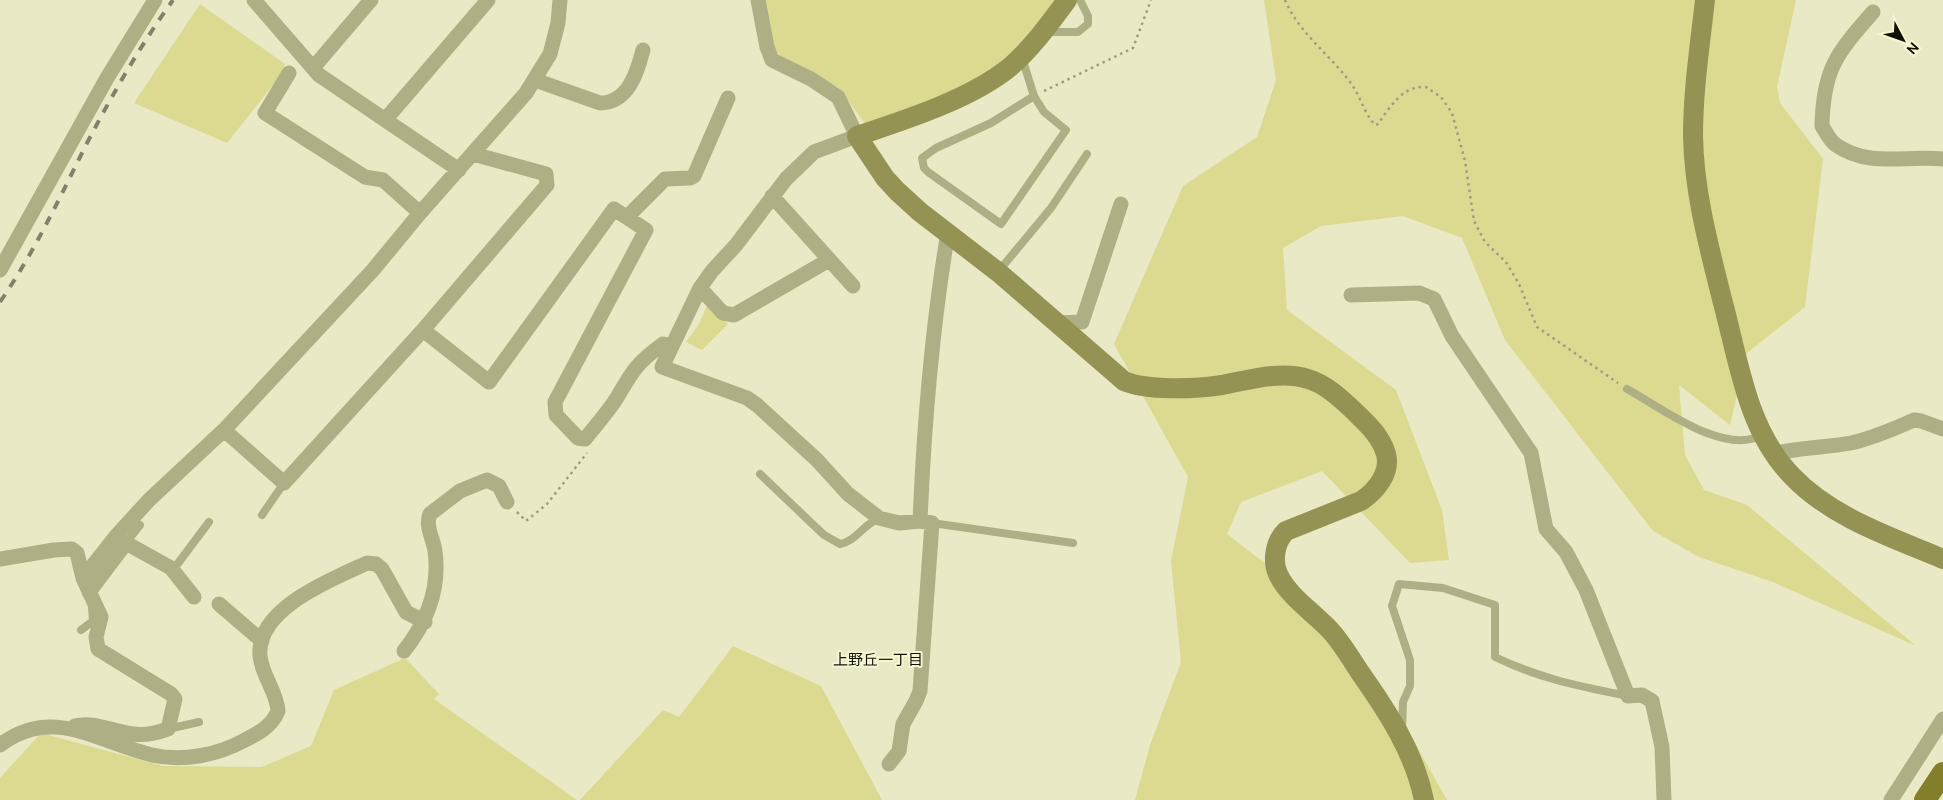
<svg xmlns="http://www.w3.org/2000/svg" width="1943" height="800" viewBox="0 0 1943 800" font-family="Ubuntu,'Noto Sans JP',sans-serif">
	<rect width="100%" height="100%" fill="#e9e9c6"/>
	<path fill="#dbda90" d="M766,0H1058L1016,53L970,85L866,125L839,88L784,59L769,44Z
		M1264,0H1796L1777,87L1780,103L1823,159L1805,307L1747,353L1730,425L1679,385L1685,455L1704,490L1747,505L1916,646L1773,582L1699,557L1653,531L1505,340L1462,238L1403,216L1321,226L1283,248L1287,310L1396,390L1442,510L1449,560L1410,563L1322,471L1241,502L1227,534L1319,605L1386,692L1447,800H1135L1150,745L1181,662L1171,561L1188,477L1114,344L1183,186L1257,137L1276,80Z
		M200,4L285,64L281,75L227,143L134,103Z
		M707,305L728,324L702,350L686,342L699,324Z
		M733,646L821,686L882,800H580L663,710L679,717Z
		M405,658L439,694L434,699L577,800H0V778L41,733L163,766L262,767L311,746L334,690Z"/>
	<g fill="none" stroke-linecap="round" stroke-linejoin="round">
		<path stroke="#9d9d82" stroke-width="2.5" stroke-dasharray="2.5 4" stroke-linecap="butt" d="M1285,0C1299,33 1329,54 1350,82C1360,95 1364,113 1375,125L1378,124C1390,107 1403,85 1426,87L1441,97L1452,113L1465,161L1474,221L1485,242L1506,262L1519,284L1537,327L1618,383
			M1044,91L1133,48L1151,0
			M517,512L526,521L547,504L587,453"/>
		<path stroke="#afaf86" stroke-width="8" d="M1046,32H1078L1088,24V16L1080,0
			M1022,58L1034,96L991,123L936,148L922,158L924,168L928,172L1001,224L1066,130L1044,112L1034,96
			M998,272L1051,208L1087,154
			M1627,389C1662,408 1723,456 1762,435
			M760,474L824,535L840,544C856,541 863,525 879,518
			M262,515L284,483
			M932,523L1073,543
			M126,543L140,525
			M173,570L209,522
			M81,630L93,621L92,608
			M168,729L199,722
			M1402,730L1403,702L1410,686V660L1392,606L1399,584L1443,588L1495,605V657C1541,679 1578,686 1628,696"/>
		<path stroke="#afaf86" stroke-width="15" d="M254,0L319,75L459,170
			M758,0L767,47L772,60L811,79L838,97L857,136L814,152L786,179L736,245L712,271L700,288L662,367L747,398L757,405L817,460L848,494L879,518L899,523L920,521
			M1873,12C1837,53 1823,69 1822,126C1826,132 1830,141 1836,145C1869,168 1906,155 1943,159
			M313,68L371,0
			M289,73L265,113L365,177L383,180L420,213
			M535,80L600,103C628,103 637,73 643,50
			M385,120L488,0
			M772,196L853,286
			M627,217L665,179L690,178L694,176L728,98
			M0,270L107,78L155,0
			M700,288L723,313L734,315L829,260
			M1351,295L1419,293L1434,299L1452,336L1531,453L1546,529L1566,552L1586,590L1628,696L1642,695L1652,701L1662,747L1664,800
			M1057,323L1082,322L1121,204
			M423,330L489,382L614,209L646,230L555,402L556,415L578,438L585,439C596,425 609,411 618,396C633,370 638,362 663,344L671,346
			M224,430L284,483L423,330L547,185L546,174L473,154
			M1773,454C1799,447 1825,448 1851,443C1873,438 1894,429 1914,420L1921,421L1943,429
			M0,559L54,550L72,549L77,553L83,578L101,617L96,637L98,649L171,694L175,699L168,729C157,733 146,736 133,734C115,732 94,721 75,726
			M83,578L117,535L149,500L224,430L373,270L420,213L526,93L550,54L558,23L560,0
			M89,592L126,543L171,568L194,597
			M219,604L262,641
			M404,651C427,622 440,588 435,551C433,538 425,526 430,514L460,491L487,480L499,486L507,502
			M0,745C53,705 97,742 152,755C183,762 218,755 245,740C259,733 272,726 278,711C277,692 262,676 260,656C256,608 333,579 367,563L376,564L382,569L406,612L425,622
			M889,764L899,751L903,724L916,701L920,691L932,523L920,521C924,425 932,327 948,232
			M1891,800L1943,719"/>
		<path stroke="#949354" stroke-width="20" d="M1067,0C1050,23 1032,48 1010,67C971,99 905,120 857,136L885,178L897,191L920,212L998,272L1124,381C1147,391 1196,389 1222,385C1248,380 1282,370 1308,379C1325,384 1339,397 1352,409C1366,423 1380,434 1386,454C1391,473 1376,491 1361,501L1286,531C1275,541 1272,561 1278,574C1288,596 1314,613 1330,630C1341,642 1350,657 1359,671C1387,711 1414,751 1424,800
			M1705,0C1700,45 1693,90 1693,136C1694,193 1709,247 1723,303C1739,362 1747,430 1792,476C1832,518 1891,537 1943,559"/>
		<path stroke="#827e2a" stroke-width="22" d="M1925,800L1943,773"/>
		<path stroke="#82826b" stroke-width="4" stroke-dasharray="9 9" stroke-linecap="butt" d="M0,302C35,251 59,199 86,145C112,95 140,46 173,0"/>
	</g>
	<g text-anchor="middle" stroke-width="4" stroke-linejoin="round" paint-order="stroke">
		<g font-size="15" fill="#111106" stroke="#f6f6d3">
			<text x="878" y="665">上野丘一丁目</text>
		</g>
	</g>
	<g transform="translate(1903 40) rotate(131)" stroke="#f6f6d3" stroke-width="4" paint-order="stroke">
	<path d="M0-4L9 19L0 12L-9 19Z" fill="#111106"/>
	<text y="-8" font-size="14" font-weight="bold" text-anchor="middle" fill="#111106">N</text>
	</g>
</svg>
